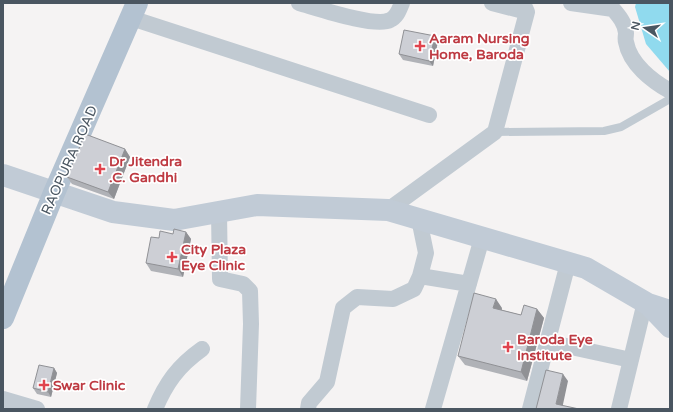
<svg xmlns="http://www.w3.org/2000/svg" width="673" height="412" viewBox="0 0 673 412" font-family="'Varela Round',sans-serif">
	<rect width="100%" height="100%" fill="#f5f3f3"/>
	<path fill="#90daee" d="M636,3H670V72L646,44L635,7Z"/>
	<g fill="none" stroke-linecap="round" stroke-linejoin="round">
		<path stroke="#c1cad2" stroke-width="8" d="M495,132L604,131L621,127L670,99"/>
		<path stroke="#c1cad2" stroke-width="16" d="M299,3C317,8 376,28 390,20C397,17 399,10 402,3
			M492,3L527,12
			M571,3L613,9C619,16 625,23 626,33C626,36 625,39 626,42C630,64 652,81 670,91
			M131,18L429,115
			M388,210L495,132L527,12L523,3
			M219,212L220,279L243,284L250,291L251,324L248,409
			M420,276L469,284
			M548,342L631,360
			M3,399L37,409
			M155,409C166,383 178,366 202,349
			M308,409L309,403L327,382L343,308L357,297L393,299L414,289L420,276L426,253L419,219
			M433,409L482,238
			M530,409L568,263
			M619,409L645,302"/>
		<path stroke="#c1cbd6" stroke-width="22" d="M3,175L113,212L174,220L257,205L388,210L586,268L648,304L670,311
			M648,304L670,327"/>
		<path stroke="#b3c2d1" stroke-width="22" d="M3,318L54,193L137,3"/>
	</g>
	<path fill="#b0b2b7" d="M435,36L438,41L433,66L403,60L399,54Z
		M125,149L130,157L114,199L72,184L67,177Z
		M186,232L191,239L183,277L151,271L146,263L173,234Z
		M502,308V310L521,315L537,309L544,318L527,381L465,365L458,356Z
		M54,368L57,373L51,397L37,394L33,388Z"/>
	<path fill="#909195" d="M435,36L438,41L433,66L429,61Z
		M125,149L130,157L114,199L108,192Z
		M186,232L191,239L183,277L178,269Z
		M496,299L502,308L500,317L493,308Z
		M537,309L544,318L527,381L521,372Z
		M54,368L57,373L51,397L48,392Z
		M563,374L568,381L562,409L556,404Z"/>
	<path fill="#cdcfd5" stroke="#909195" d="M404,30L435,36L429,61L399,54Z
		M85,134L125,149L108,192L67,177Z
		M174,229L186,232L178,269L146,263L151,237L159,238L160,231L173,234Z
		M474,293L496,299L493,308L521,315L524,305L537,309L521,372L458,356Z
		M39,365L54,368L48,392L33,388Z
		M546,370L563,374L556,404L579,409H536Z"/>
	<g fill="#e0444e" stroke="#fff" stroke-width="1.5">
		<path d="M418 40h4v4h4v4h-4v4h-4v-4h-4v-4h4z"/>
		<path d="M98 163h4v4h4v4h-4v4h-4v-4h-4v-4h4z"/>
		<path d="M170 251h4v4h4v4h-4v4h-4v-4h-4v-4h4z"/>
		<path d="M506 341h4v4h4v4h-4v4h-4v-4h-4v-4h4z"/>
		<path d="M42 379h4v4h4v4h-4v4h-4v-4h-4v-4h4z"/>
	</g>
	<g text-anchor="middle" stroke-width="3.5" stroke-linejoin="round" paint-order="stroke">
		<g font-size="14" font-weight="bold" fill="#be3a42" stroke="#fff" text-anchor="start">
			<text x="429" y="43">Aaram Nursing<tspan x="429" dy="16">Home, Baroda</tspan></text>
			<text x="109" y="166">Dr Jitendra<tspan x="109" dy="16">.C. Gandhi</tspan></text>
			<text x="181" y="254">City Plaza<tspan x="181" dy="16">Eye Clinic</tspan></text>
			<text x="517" y="344">Baroda Eye<tspan x="517" dy="16">Institute</tspan></text>
			<text x="53" y="390">Swar Clinic</text>
		</g>
		<g font-size="14" fill="#4a5661" stroke="#fff">
			<text transform="translate(69 160) rotate(-66)" y="5">RAOPURA ROAD</text>
		</g>
	</g>
	<rect width="673" height="412" fill="none" stroke="#4a5661" stroke-width="8"/>
	<g transform="translate(645 28) rotate(283)" stroke="#ffffff" stroke-width="3" paint-order="stroke">
	<path d="M0-3L7 15L0 10L-7 15Z" fill="#4a5661"/>
	<text y="-6" font-size="11" font-weight="bold" text-anchor="middle" fill="#4a5661">N</text>
	</g>
</svg>
